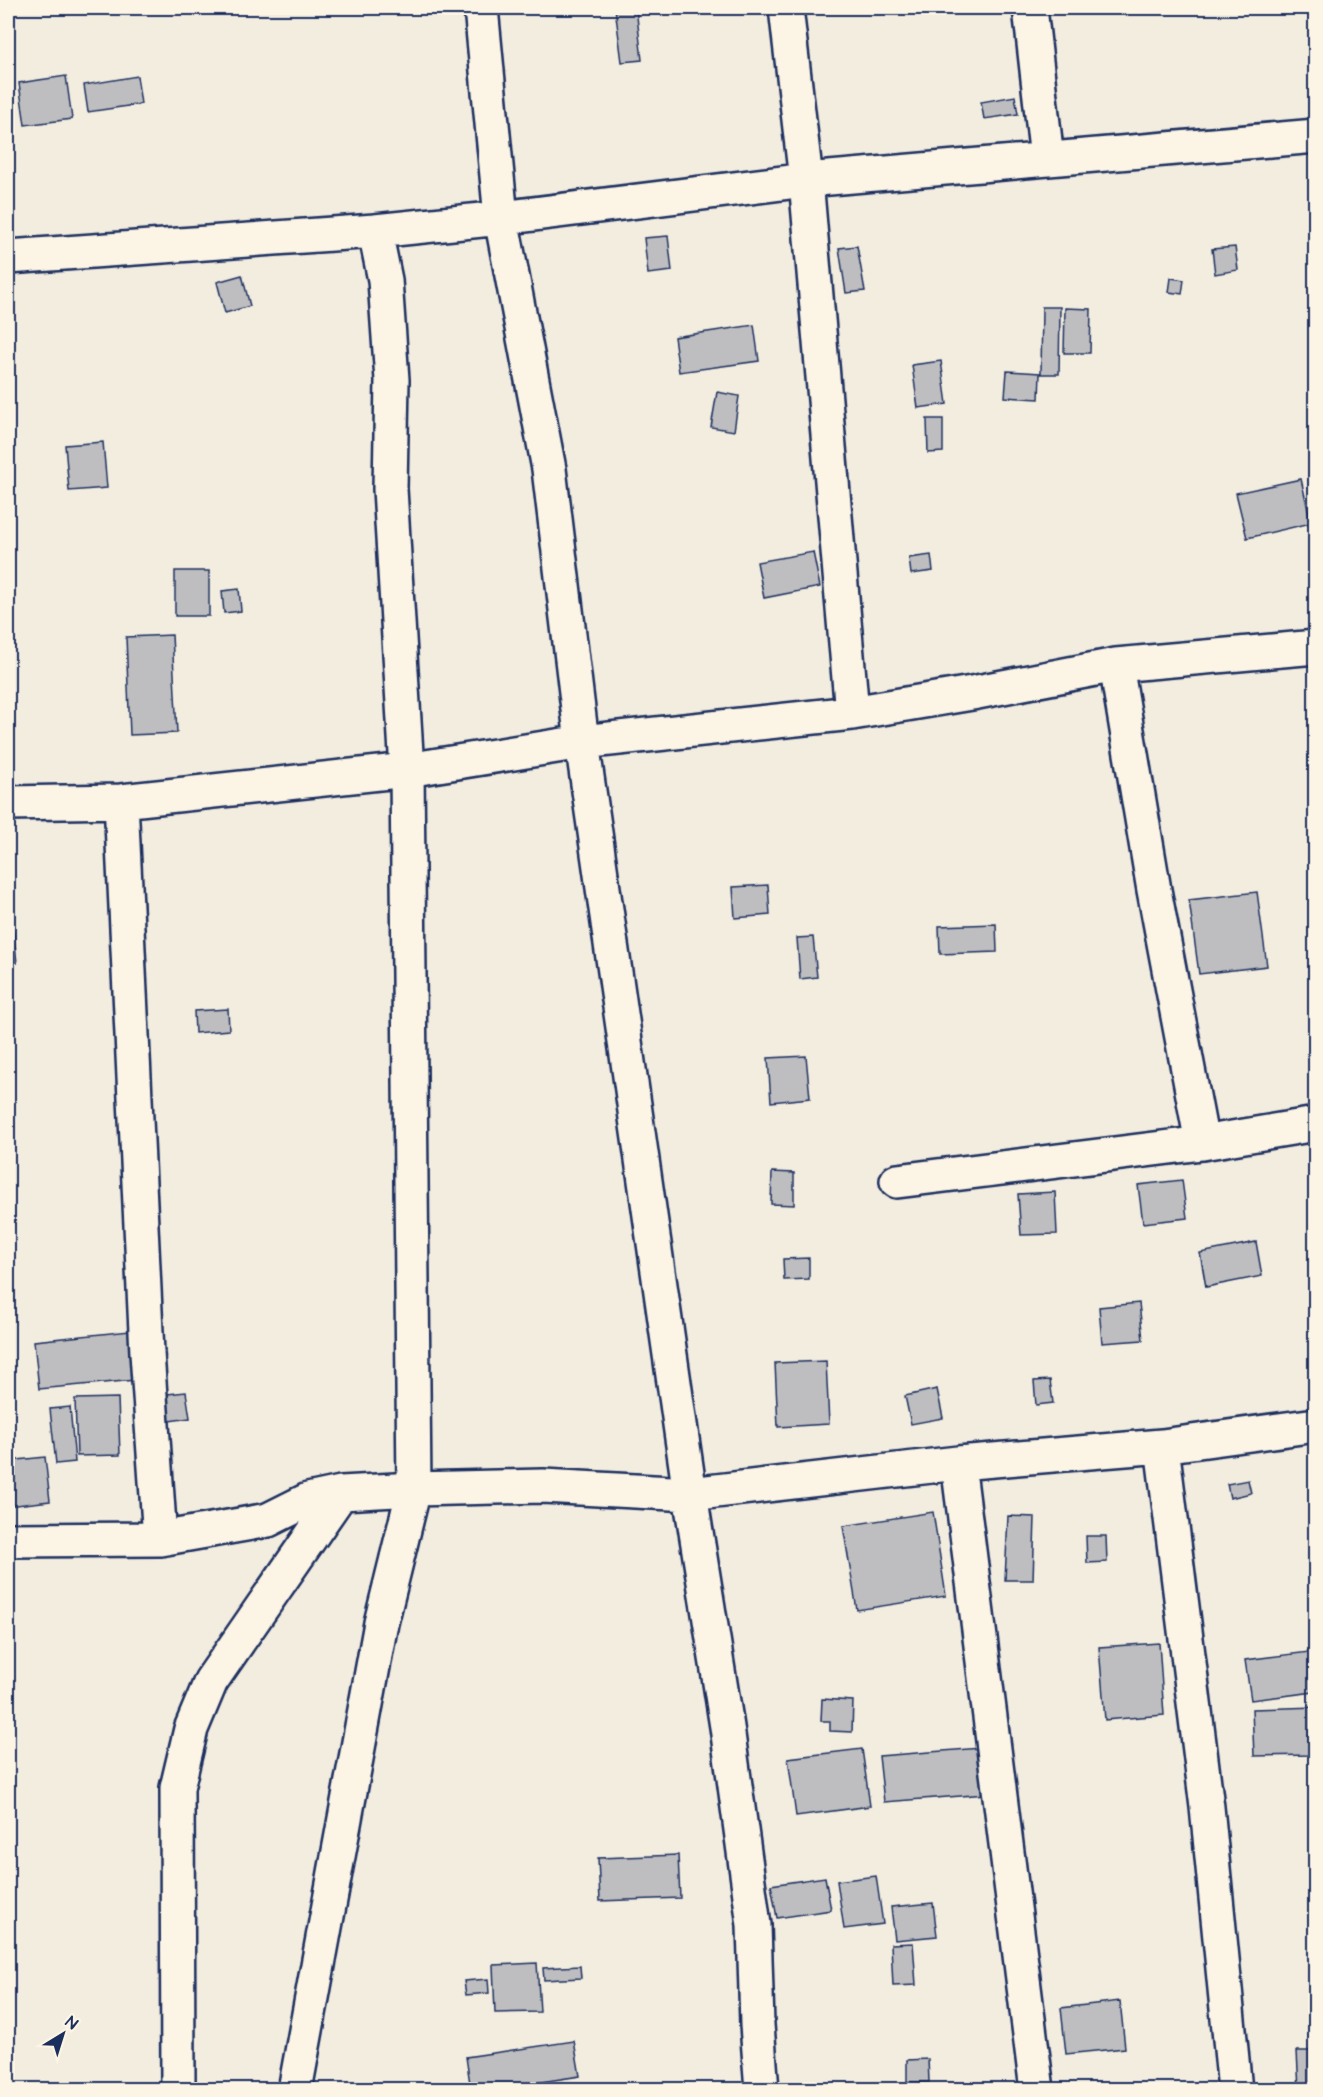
<svg xmlns="http://www.w3.org/2000/svg" width="1323" height="2097" viewBox="0 0 1323 2097" font-family="'Architects Daughter',sans-serif">
	<rect width="100%" height="100%" fill="#f3ede0"/>
	<filter id="ink" filterUnits="userSpaceOnUse"><feTurbulence type="fractalNoise" baseFrequency=".0167" numOctaves="2"/><feDisplacementMap in="SourceGraphic" scale="12" xChannelSelector="R" yChannelSelector="G"/><feConvolveMatrix kernelMatrix="1 2 1 2 8 2 1 2 1" color-interpolation-filters="sRGB"/></filter>
	<g filter="url(#ink)">
		<path fill="#bebec0" stroke="#1b2f5e" stroke-width="1.5" d="M615,8H636L642,60L622,62Z
			M899,8H924V10L900,11Z
			M66,76L72,119L25,125L19,83Z
			M137,76L141,104L88,112L84,85Z
			M1015,96L1018,114L984,119L981,102Z
			M668,236L672,271L648,274L644,238Z
			M857,246L865,291L846,293L839,248Z
			M1235,247L1238,270L1215,274L1212,249Z
			M242,275L250,306L225,313L217,282Z
			M1171,278L1184,280L1182,294L1169,292Z
			M1042,307H1060L1059,374H1041Z
			M1065,308L1091,309L1090,353H1064Z
			M754,325L759,361L679,372L674,337Z
			M941,361L947,404L918,408L912,365Z
			M1007,371L1040,373L1039,399L1005,397Z
			M717,392L739,396L734,431L711,427Z
			M927,419H943V452L928,453Z
			M103,442L107,488L69,491L65,445Z
			M1301,479L1311,523L1247,538L1236,493Z
			M813,552L820,587L764,598L757,562Z
			M931,555L933,571L911,574L909,558Z
			M175,571H209V616H175Z
			M239,589L241,611L224,613L222,591Z
			M172,635L177,733L130,735L126,637Z
			M768,885L770,915L735,918L733,887Z
			M1257,892L1267,966L1199,974L1189,900Z
			M8,906H11L17,963L8,964Z
			M996,924L997,952L940,954L939,926Z
			M813,937L817,977L800,979L797,938Z
			M228,1009L229,1030L195,1033L194,1011Z
			M806,1056L810,1098L771,1102L768,1058Z
			M772,1172L794,1173V1205L771,1204Z
			M1182,1180L1187,1218L1143,1223L1138,1185Z
			M1055,1192L1057,1234L1021,1235L1018,1194Z
			M1256,1242L1262,1276L1206,1287L1200,1253Z
			M809,1258V1279L784,1280L783,1259Z
			M1139,1303L1143,1340L1102,1343L1099,1307Z
			M130,1331L135,1380L39,1389L34,1341Z
			M826,1361L829,1424L778,1427L775,1363Z
			M1050,1380L1053,1403L1036,1405L1034,1381Z
			M937,1389L943,1418L911,1424L905,1396Z
			M186,1392L190,1418L162,1422L158,1395Z
			M118,1398L120,1455L77,1456L75,1399Z
			M70,1407L75,1462L56,1464L50,1409Z
			M45,1457L50,1501L8,1506V1461Z
			M1248,1480L1251,1493L1230,1498L1227,1484Z
			M933,1512L946,1596L857,1610L843,1526Z
			M1008,1516L1035,1517L1033,1580H1005Z
			M1086,1536H1106L1107,1562L1087,1563Z
			M1159,1643L1164,1715L1105,1720L1099,1647Z
			M1309,1652L1314,1692L1251,1700L1245,1660Z
			M822,1699L853,1701L852,1732L830,1731V1721H821Z
			M1316,1707V1755L1254,1756L1252,1709Z
			M981,1748L986,1794L884,1802L879,1756Z
			M862,1749L870,1806L796,1816L788,1758Z
			M678,1855L680,1898L600,1901L598,1858Z
			M876,1876L883,1924L844,1929L837,1881Z
			M825,1877L831,1910L777,1918L771,1885Z
			M933,1903L937,1936L895,1940L891,1907Z
			M913,1943L916,1985L893,1986L891,1944Z
			M537,1963L540,2012L495,2013L493,1965Z
			M580,1966L581,1978L544,1980L543,1968Z
			M488,1979L489,1993L466,1995L464,1981Z
			M1120,2001L1125,2048L1066,2054L1061,2008Z
			M574,2041L580,2076L487,2090H471L466,2057Z
			M1297,2051H1316V2090H1299Z
			M928,2059L929,2082H907V2060Z
			M593,2086L624,2087V2090H593Z"/>
		<g fill="none" stroke-linecap="round" stroke-linejoin="round">
			<g stroke="#1b2f5e" stroke-width="38">
				<path id="minor" d="M481,8L501,218L549,469L582,742L690,1494L727,1727L754,1925L757,2025L762,2090
					M786,8L806,180L852,713
					M1030,8L1047,159
					M8,257L375,231L501,218L806,180L1316,136
					M1116,665L1154,890L1202,1143
					M121,801L147,1353L160,1539
					M8,803L121,801L407,770L582,742L852,713L972,693L1116,665L1316,647
					M897,1181L1202,1143L1316,1124
					M1162,1446L1207,1807L1235,2090
					M958,1463L1037,2090
					M8,1540L160,1539L268,1520L308,1500L341,1493L414,1489L543,1486L690,1494L958,1463L1162,1446L1316,1425
					M178,2090L177,1788L191,1729L211,1681L341,1493
					M295,2090L381,1623L414,1489L407,770L390,489L392,380L385,280L375,231"/>
			</g>
			<use href="#minor" stroke="#fcf5e5" stroke-width="33"/>
		</g>
	</g>
	<rect width="1323" height="2097" fill="none" stroke="#fcf5e5" stroke-width="30"/>
	<rect x="15" y="15" width="1293" height="2067" fill="none" stroke="#1b2f5e" stroke-width="2" filter="url(#ink)"/>
	<g transform="translate(63 2034) rotate(38)" stroke="#fcf5e5" stroke-width="4.5" paint-order="stroke">
	<path d="M0-4.5L10 22L0 15L-10 22Z" fill="#1b2f5e"/>
	<text y="-9" font-size="16" font-weight="bold" text-anchor="middle" fill="#1b2f5e">N</text>
	</g>
</svg>
